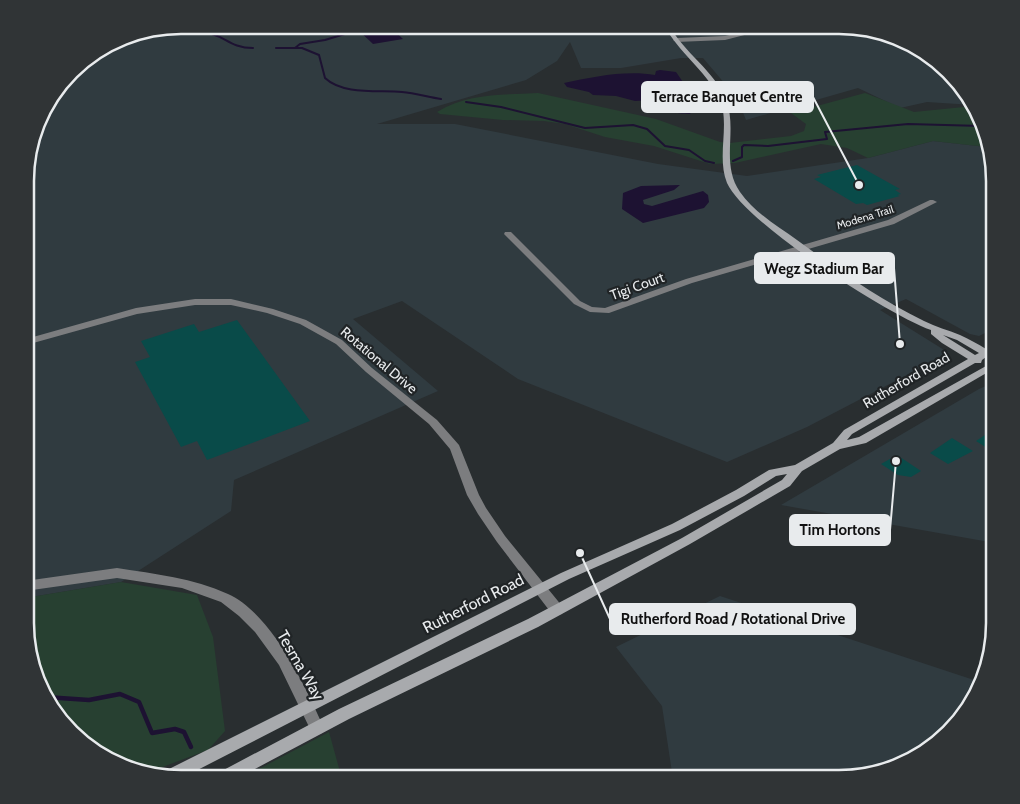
<svg xmlns="http://www.w3.org/2000/svg" width="1020" height="804" viewBox="0 0 1020 804" font-family="Cabin,sans-serif">
	<rect width="100%" height="100%" fill="#292e30"/>
	<path fill="#303b40" d="M181,25H849L898,37L942,64L973,105L927,102L900,108L858,88L746,120L737,98L703,58H681L621,68H581L570,42L557,61L526,80L377,124H455L658,164L747,176L868,158L933,141L987,147L995,181V328L979,336L970,334L906,299L880,310L949,353L807,427L727,462L518,379L402,301L353,319L438,391L234,480L231,511L121,582L25,598L26,160L46,103L78,64L131,33Z
		M995,382V543L781,505L979,389Z
		M720,596L983,683L956,726L899,767L839,779H673L662,706L616,647Z"/>
	<path fill="#274031" d="M538,93L656,119L720,142L730,143L791,136L804,131L806,124L791,113L865,93L914,112L974,106L979,112L987,147L933,141L868,158L847,148L821,144L735,163L710,164L654,146L605,137L565,124L544,121L503,120L440,114L437,112C468,93 503,95 538,93Z
		M121,582L197,595L213,637L225,731L208,750L149,772L103,756L78,740L41,692L25,633V598Z
		M329,732L342,779H240Z"/>
	<path fill="#1d1232" d="M375,25H388L403,39L373,44L356,28Z
		M660,70L676,72L687,88L694,106L688,112L691,114C673,113 665,114 653,100L635,101L616,96L593,95L589,92L567,87L564,83C592,77 626,70 655,75L656,71Z
		M680,185L674,190L643,200L644,204L652,206L703,191L708,195L709,202L704,208L643,223L622,209L623,193L641,186Z"/>
	<g fill="none" stroke-linecap="round" stroke-linejoin="round">
		<path stroke="#1d1232" stroke-width="2" d="M203,32C224,34 229,48 253,48
			M276,48H302L319,55L325,78C343,95 378,90 402,92C415,93 428,97 441,99
			M295,48L300,44L325,40L358,30
			M466,102L501,107L585,128L633,125L647,129L665,146L689,150L705,161L714,163
			M733,161L742,157V147L744,145L768,146L827,139L825,132L908,124L982,126"/>
		<path stroke="#1d1232" stroke-width="4.5" d="M45,697L89,700L120,694L139,702L152,733L175,729L184,732L191,747"/>
	</g>
	<path fill="#094b49" d="M857,165L900,189L895,190L901,194L897,195L900,196L867,205L863,203L856,204L814,179L821,177L817,175Z
		M237,320L310,421L207,460L197,441L181,447L135,362L150,357L141,341L194,324L199,332Z
		M985,435L995,441V453L976,441Z
		M952,438L973,451L948,464L930,453Z
		M897,455L921,471L911,477L898,475L881,464Z"/>
	<g fill="none" stroke-linecap="round" stroke-linejoin="round">
		<path fill="#7c7d7f" fill-rule="evenodd" d="M774,25H784L725,40L676,42L673,40L676,38L725,36Z
			M930,200H933L937,202L894,224L692,283L609,313L590,312L574,304L504,234L505,232H511L580,301L592,307L605,308L686,279L888,220Z
			M195,299H231L273,309L306,320L342,340L372,368L437,420L459,445L479,495L486,508L505,536L562,606L563,610L562,614L557,615L552,614L497,542L478,514L467,495L450,449L429,424L366,372L336,344L300,324L267,313L231,305H195L137,314L26,345V339L136,308Z
			M117,568C155,574 193,578 228,594C272,614 305,686 324,728L322,733L317,735L312,733L279,665L255,632L239,616L221,602L182,588L117,578L25,591V581Z"/>
		<path fill="#a8aaad" fill-rule="evenodd" d="M664,25H669C684,53 714,70 726,100C738,130 720,163 740,192C754,212 777,226 797,240C838,270 879,299 924,321C936,327 948,330 960,335C969,339 978,344 986,349L995,345V352L993,353L995,354V361L986,357L982,360L981,363H975L852,434L847,440L859,437L995,361V368L866,443L840,449L802,471L790,486L690,544L538,627L349,719L236,779H214L216,774L339,709L528,619L682,538L782,480L787,474L776,476L744,496L680,530L569,579L180,779L159,776L161,773L561,573L672,524L736,490L769,470L795,465L833,443L844,430L968,359L942,343L931,334V330C888,315 744,222 727,183C716,155 731,124 719,97C705,70 678,52 664,25ZM943,335L957,340L979,353L975,355Z"/>
	</g>
	<g text-anchor="middle" stroke-width="4.5" stroke-linejoin="round" paint-order="stroke">
		<g font-size="11" fill="#e8ebed" stroke="#202426">
			<text transform="translate(865 217) rotate(-17)" y="4">Modena Trail</text>
		</g>
		<g font-size="14" fill="#e8ebed" stroke="#202426">
			<text transform="translate(637 286) rotate(-20)" y="5">Tigi Court</text>
			<text transform="translate(379 360) rotate(40)" y="5">Rotational Drive</text>
			<text transform="translate(906 380) rotate(-30)" y="5">Rutherford Road</text>
		</g>
		<g font-size="16" fill="#e8ebed" stroke="#202426">
			<text transform="translate(473 603) rotate(-27)" y="6">Rutherford Road</text>
			<text transform="translate(301 665) rotate(60)" y="6">Tesma Way</text>
		</g>
	</g>
	<path d="M0 0H1020V804H0ZM181 34H839A147 147 0 0 1 986 181V623A147 147 0 0 1 839 770H181A147 147 0 0 1 34 623V181A147 147 0 0 1 181 34Z" fill="#303436" fill-rule="evenodd"/>
	<path fill="none" stroke="#e8ebed" stroke-width="2.5" d="M181 34H839A147 147 0 0 1 986 181V623A147 147 0 0 1 839 770H181A147 147 0 0 1 34 623V181A147 147 0 0 1 181 34Z"/>
	<path fill="none" stroke="#e8ebed" stroke-width="2" d="M859 185L813 97M900 344L894 268M896 461L890 530M580 553L610 619"/>
	<g fill="#e8ebed" stroke="#202426" stroke-width="2">
		<circle cx="859" cy="185" r="5"/>
		<circle cx="900" cy="344" r="5"/>
		<circle cx="896" cy="461" r="5"/>
		<circle cx="580" cy="553" r="5"/>
	</g>
	<g fill="#e8ebed" stroke="#e8ebed" stroke-width="2">
		<rect x="642" y="82" width="171" height="30" rx="5"/>
		<rect x="755" y="253" width="139" height="30" rx="5"/>
		<rect x="790" y="515" width="100" height="30" rx="5"/>
		<rect x="610" y="604" width="245" height="30" rx="5"/>
	</g>
	<g font-size="15" text-anchor="middle" font-weight="bold" fill="#111">
		<text x="727" y="102">Terrace Banquet Centre</text>
		<text x="824" y="274">Wegz Stadium Bar</text>
		<text x="840" y="535">Tim Hortons</text>
		<text x="733" y="624">Rutherford Road / Rotational Drive</text>
	</g>
</svg>
